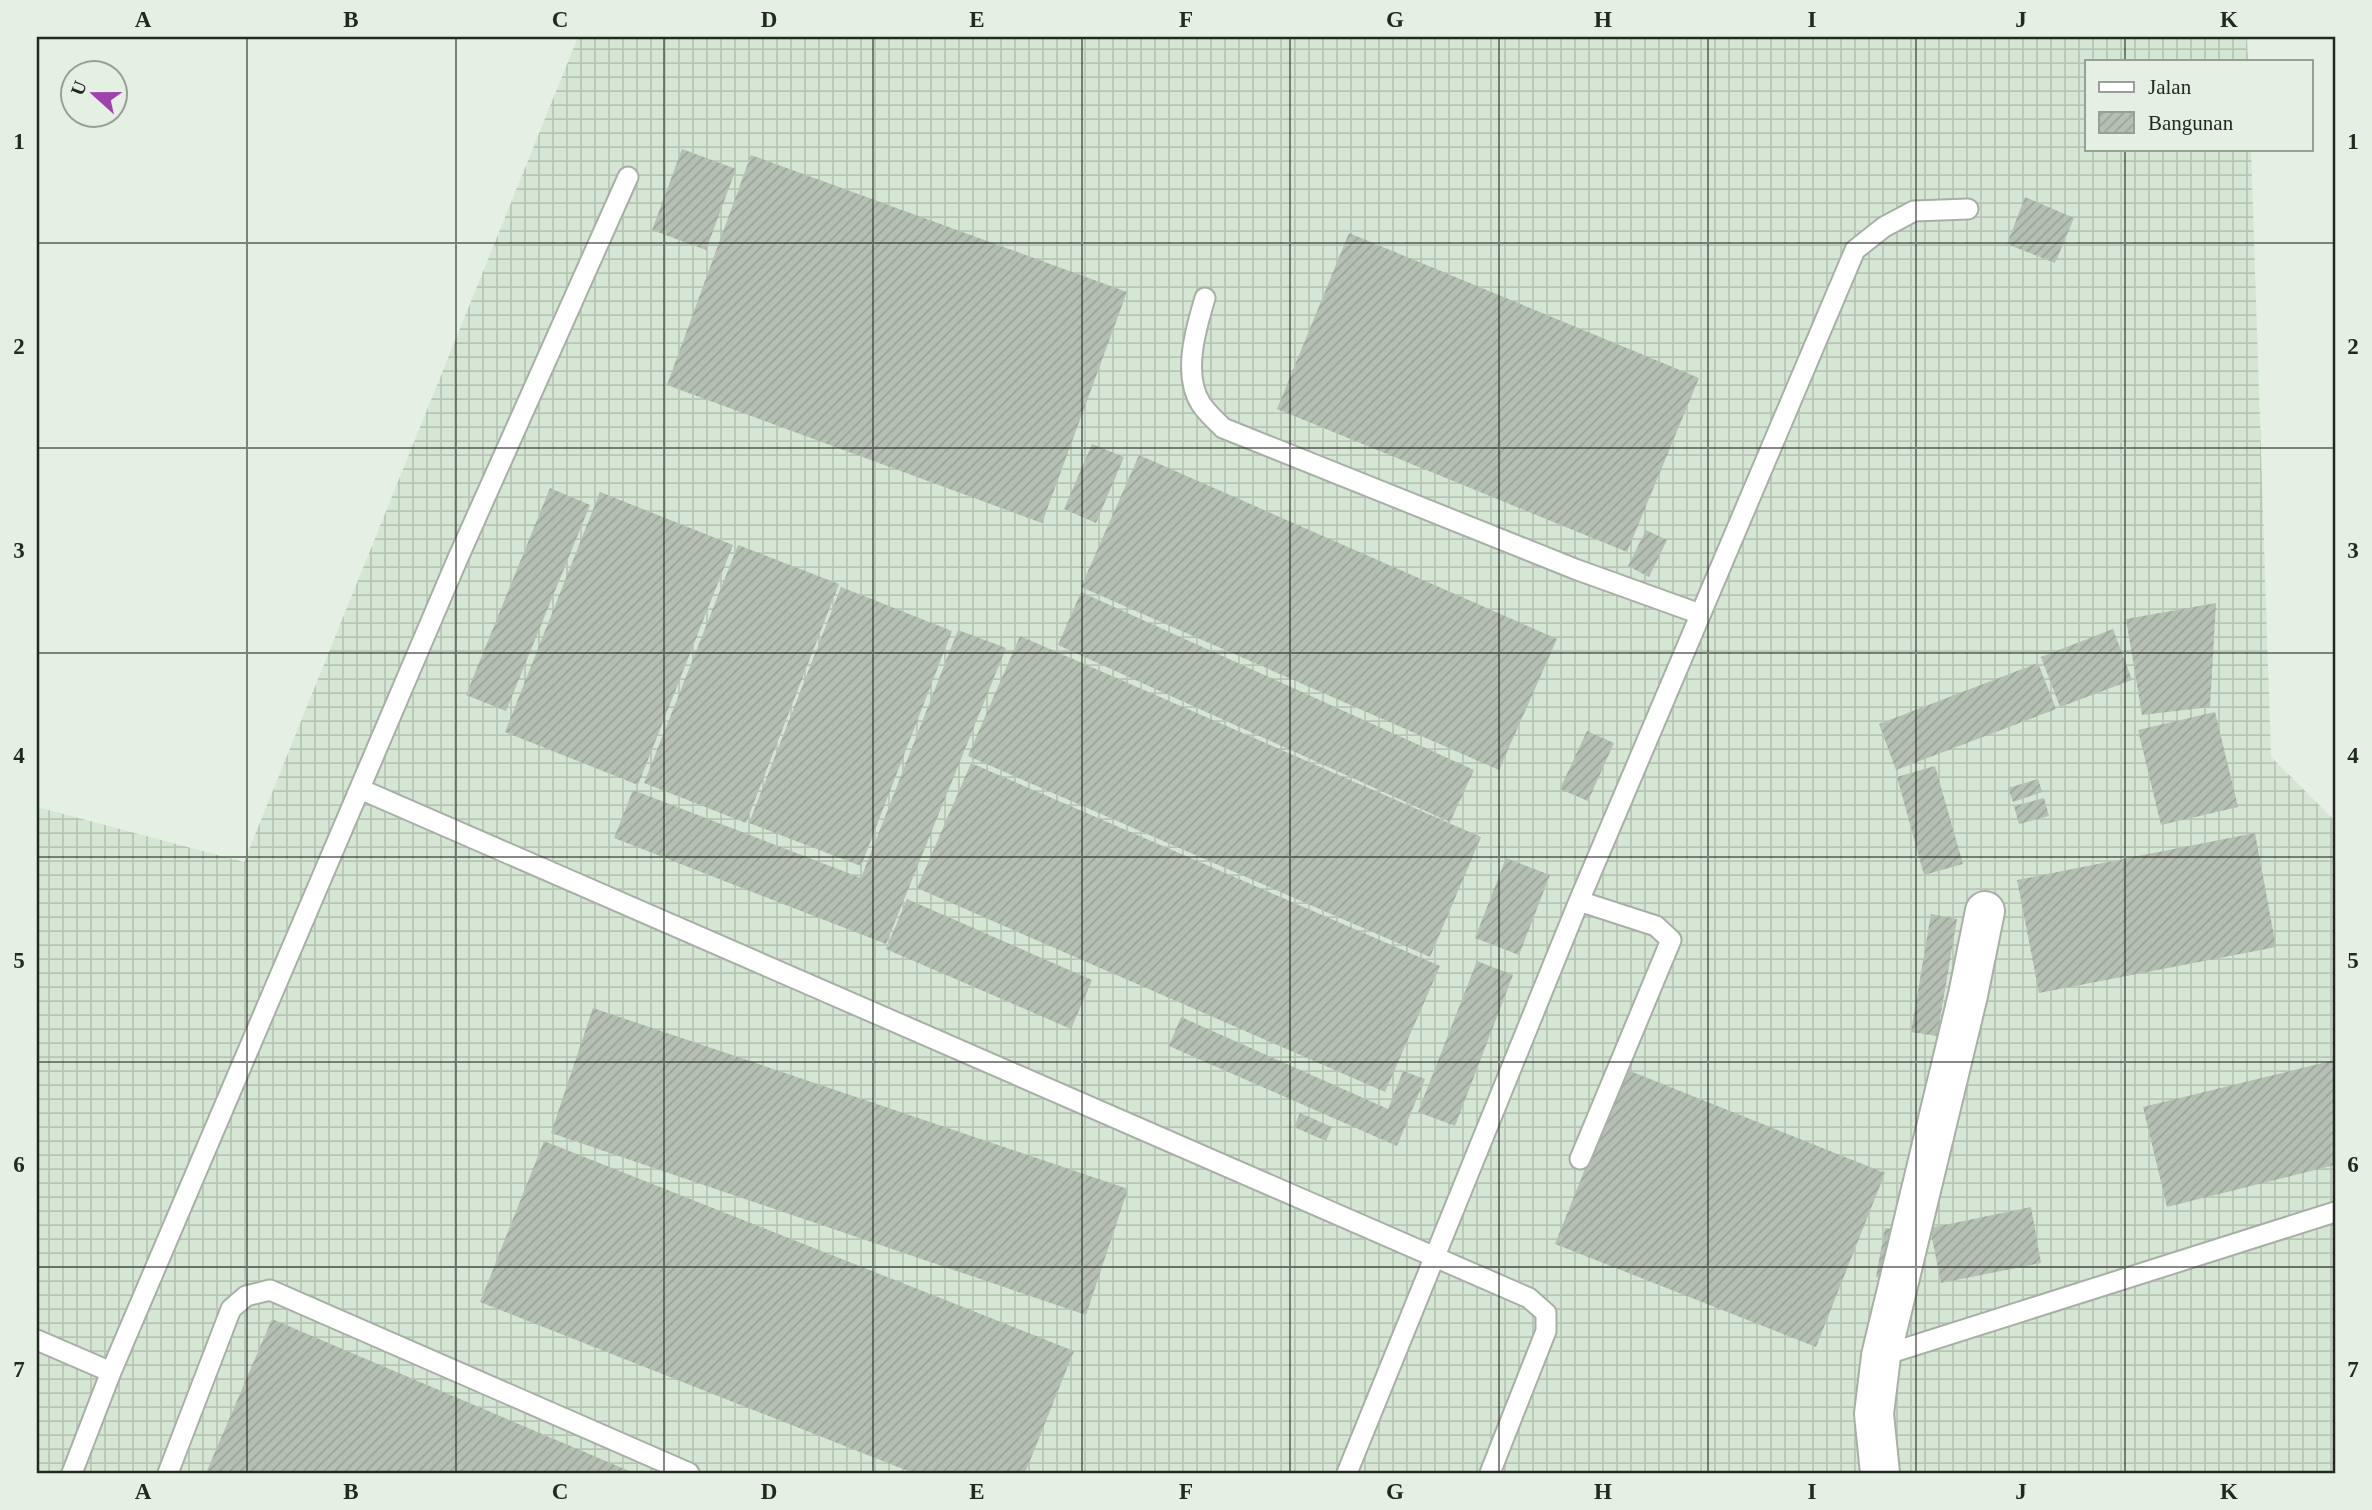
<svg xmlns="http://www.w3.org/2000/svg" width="2372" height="1510" viewBox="0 0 2372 1510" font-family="Georgia,serif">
	<defs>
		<pattern id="industrial-grid" width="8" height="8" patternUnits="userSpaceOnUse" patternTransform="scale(1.75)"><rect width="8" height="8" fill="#d6e6d4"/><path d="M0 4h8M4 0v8" fill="none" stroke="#b8c5b6"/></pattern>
		<pattern id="building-hatch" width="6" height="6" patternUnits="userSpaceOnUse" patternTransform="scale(1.75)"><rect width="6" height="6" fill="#b5bfb3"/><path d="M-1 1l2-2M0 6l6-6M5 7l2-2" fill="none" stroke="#9ca49a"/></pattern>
	</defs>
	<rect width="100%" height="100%" fill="#e5efe3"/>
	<path fill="url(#industrial-grid)" d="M578,37H2247L2248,61H2087V149H2251L2271,757L2335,821V1473H37V807L244,862Z"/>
	<path fill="url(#building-hatch)" d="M682,149L736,169L706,250L652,230Z
		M751,155L1127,292L1042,523L667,385Z
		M2025,197L2074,218L2055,263L2007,244Z
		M1349,233L1699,378L1627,552L1277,409Z
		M1092,444L1124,457L1096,523L1064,509Z
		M1139,455L1557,639L1499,770L1081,587Z
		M550,488L590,505L506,711L466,695Z
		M600,492L733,545L638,785L505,732Z
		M1646,530L1667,540L1649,577L1628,566Z
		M738,545L839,584L746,823L644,783Z
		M841,587L952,631L861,866L749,823Z
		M1081,592L1474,770L1450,822L1058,645Z
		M2216,603L2210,707L2142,715L2126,619Z
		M2113,629L2132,680L2060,707L2041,657Z
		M958,630L1006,648L886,944L614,838L633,790L861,878Z
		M1020,636L1481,837L1430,957L968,756Z
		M2038,663L2056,709L1896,770L1879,724Z
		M2215,712L2238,807L2161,825L2138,730Z
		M1587,731L1614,743L1588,801L1560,789Z
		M971,763L1440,966L1385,1092L917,888Z
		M1935,766L1963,864L1924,875L1897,777Z
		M2038,779L2042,792L2013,802L2008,788Z
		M2044,798L2049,816L2019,824L2014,806Z
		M2255,833L2276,947L2039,993L2017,880Z
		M1506,858L1550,875L1519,955L1475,938Z
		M907,899L1092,980L1071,1029L886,949Z
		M1931,914L1957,919L1937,1036L1911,1032Z
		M1477,961L1513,975L1455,1126L1418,1112Z
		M593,1008L1128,1189L1086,1315L551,1133Z
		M1181,1017L1388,1109L1403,1071L1425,1079L1397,1146L1169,1046Z
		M2335,1060V1165L2167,1207L2143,1107Z
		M1625,1069L1885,1173L1816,1347L1555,1244Z
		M1300,1113L1332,1127L1326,1141L1294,1127Z
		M544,1141L1074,1351L1025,1473H913L480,1302Z
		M2031,1207L2041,1263L1941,1283L1930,1228Z
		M1885,1228L1905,1231L1897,1281L1876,1277Z
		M272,1319L634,1473H206Z"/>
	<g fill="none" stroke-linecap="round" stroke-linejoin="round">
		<g stroke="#a6b0a4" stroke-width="23">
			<path id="service" d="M1205,298C1196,328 1182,375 1201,404C1207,413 1216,421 1223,428L1575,569L1700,614
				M360,789L1529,1298L1546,1313V1331L1490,1473
				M1579,901L1656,926L1671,940L1580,1159
				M37,1340L111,1372
				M1881,1356L2335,1212
				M72,1473L111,1372L458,558L628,177
				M168,1473L231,1309L246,1296L270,1290L689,1473
				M1347,1473L1579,901L1855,250L1884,227L1914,211L1968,209"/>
		</g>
		<g stroke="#a6b0a4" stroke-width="42">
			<path id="minor" d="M1880,1473L1874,1414L1881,1356L1968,995L1985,911"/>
		</g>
		<use href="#service" stroke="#fff" stroke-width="19"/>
		<use href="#minor" stroke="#fff" stroke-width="38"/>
	</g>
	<path fill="none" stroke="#242823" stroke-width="2" stroke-opacity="0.55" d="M247,37V1473M456,37V1473M664,37V1473M873,37V1473M1082,37V1473M1290,37V1473M1499,37V1473M1708,37V1473M1916,37V1473M2125,37V61M2125,149V1473M37,243H2335M37,448H2335M37,653H2335M37,857H2335M37,1062H2335M37,1267H2335"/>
	<rect width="2372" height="1510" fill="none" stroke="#e5efe3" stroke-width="77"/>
	<rect x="2085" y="60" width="228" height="91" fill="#e5efe3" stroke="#989f96" stroke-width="2"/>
	<rect x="2099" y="82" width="35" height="10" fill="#ffffff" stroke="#989f96" stroke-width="2"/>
	<text x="2148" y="94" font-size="21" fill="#242823">Jalan</text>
	<rect x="2099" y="112" width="35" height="21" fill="url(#building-hatch)" stroke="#989f96" stroke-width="2"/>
	<text x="2148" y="130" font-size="21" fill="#242823">Bangunan</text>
	<g transform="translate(94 94) rotate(291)"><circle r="33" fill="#e5efe3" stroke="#989f96" stroke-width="2"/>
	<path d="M0-5L12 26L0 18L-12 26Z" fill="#9e42ac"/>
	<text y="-10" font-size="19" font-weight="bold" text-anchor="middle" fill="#242823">U</text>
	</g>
	<rect x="38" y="38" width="2296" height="1434" fill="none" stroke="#242823" stroke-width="2.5"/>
	<g font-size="23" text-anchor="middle" font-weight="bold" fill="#242823">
		<text x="143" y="27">A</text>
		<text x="351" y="27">B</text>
		<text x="560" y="27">C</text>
		<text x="769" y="27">D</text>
		<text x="977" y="27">E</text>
		<text x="1186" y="27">F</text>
		<text x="1395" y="27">G</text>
		<text x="1603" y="27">H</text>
		<text x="1812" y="27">I</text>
		<text x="2021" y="27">J</text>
		<text x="2229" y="27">K</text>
		<text x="19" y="149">1</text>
		<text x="2353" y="149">1</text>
		<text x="19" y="354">2</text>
		<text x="2353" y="354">2</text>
		<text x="19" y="558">3</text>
		<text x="2353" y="558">3</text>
		<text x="19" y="763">4</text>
		<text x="2353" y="763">4</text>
		<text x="19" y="968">5</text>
		<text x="2353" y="968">5</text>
		<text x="19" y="1172">6</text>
		<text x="2353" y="1172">6</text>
		<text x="19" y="1377">7</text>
		<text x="2353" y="1377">7</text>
		<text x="143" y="1499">A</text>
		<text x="351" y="1499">B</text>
		<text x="560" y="1499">C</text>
		<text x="769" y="1499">D</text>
		<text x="977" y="1499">E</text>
		<text x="1186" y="1499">F</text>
		<text x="1395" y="1499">G</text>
		<text x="1603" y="1499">H</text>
		<text x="1812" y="1499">I</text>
		<text x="2021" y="1499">J</text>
		<text x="2229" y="1499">K</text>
	</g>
</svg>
